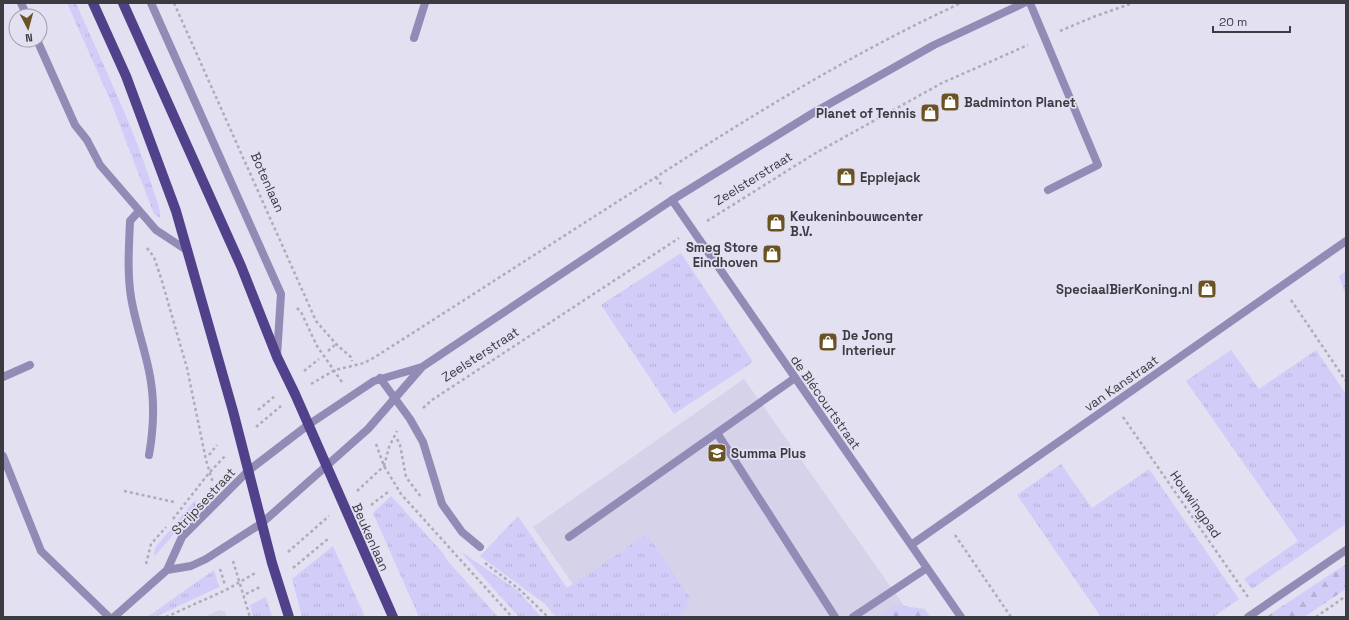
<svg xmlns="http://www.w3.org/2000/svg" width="1349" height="620" viewBox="0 0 1349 620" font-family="'Space Grotesk',sans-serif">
	<defs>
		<pattern id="grass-tufts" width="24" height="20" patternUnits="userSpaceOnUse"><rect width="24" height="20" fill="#d2cdf8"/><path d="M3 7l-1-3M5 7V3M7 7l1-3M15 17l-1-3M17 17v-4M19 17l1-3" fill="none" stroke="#b5b1d6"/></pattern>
		<pattern id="forest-firs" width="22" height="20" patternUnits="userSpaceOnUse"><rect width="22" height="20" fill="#d2cdf8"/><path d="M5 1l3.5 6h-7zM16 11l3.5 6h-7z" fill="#b5b1d6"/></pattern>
	</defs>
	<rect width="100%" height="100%" fill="#e2e0f1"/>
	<path fill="#d5d2ea" d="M744,379L912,617H596L533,527Z
		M220,610L225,612L227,617H204Z"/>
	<path fill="url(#grass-tufts)" d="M67,3H76C102,63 132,123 152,186C155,196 161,208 160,218L154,214L111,102Z
		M681,253L753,362L674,414L601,305Z
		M1231,350L1259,389L1316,350L1346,394V524L1252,589L1244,579L1298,541L1186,381Z
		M1061,464L1092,508L1149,469L1239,599L1213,617H1101L1017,495Z
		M391,496L443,553L447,560L498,617H419L373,513Z
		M195,500L197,507L154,557L155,548Z
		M518,516L567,588L647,534L691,599L681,617H556L545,604L480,556Z
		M333,546L362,610L365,617H302L292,579Z
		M460,551L517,590L541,617H519Z
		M214,570L219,587L155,617H147Z
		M266,597L272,617H253L250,605Z"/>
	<path fill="url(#forest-firs)" d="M1346,271V290L1344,291L1339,276Z
		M1346,564V589L1304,617H1266Z
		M894,605L925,609L930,617H884L882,614Z"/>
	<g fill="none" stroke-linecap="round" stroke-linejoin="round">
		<path stroke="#aeacba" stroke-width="2.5" stroke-dasharray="3 3" stroke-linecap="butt" d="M174,3L316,321L336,344L352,358V361
			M1060,31L1093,17L1133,3
			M656,177L663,187
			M707,221L814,154L942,83L1028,45
			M147,248L154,257L161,278L187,368L206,460L213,483
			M1291,300L1346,381
			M297,308L301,312L317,346L342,382
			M328,351L336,344
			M304,371L319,359
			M311,384L335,370L364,363L375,357C463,301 551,244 639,188C743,121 848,55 961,3
			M423,408L432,400L679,238
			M258,410L275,396
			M1123,417L1248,597
			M256,427L281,406
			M397,439L400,445L406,477L421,497
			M376,444L384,466L401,494L512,617
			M209,455L217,445
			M384,466L389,447L397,431
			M124,491L174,502
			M357,491L384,466
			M371,505L388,492
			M173,519L209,473L226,455
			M955,535L1011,617
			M288,552L329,516
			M233,561L250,617
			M485,563L519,589L548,617
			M146,564L151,544L166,527
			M293,568L329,538
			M220,569L225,585
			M246,594L260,587
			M166,617L226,590L257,572
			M1316,617L1346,596"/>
		<path stroke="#918bb5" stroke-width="8" d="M1030,3L1098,165L1048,190
			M3,377L30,365
			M380,378L410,419L423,442L442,504L462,532L480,547
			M717,433L835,617
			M3,456L41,551L109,617
			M569,537L795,378
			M853,617L927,568"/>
		<path stroke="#918bb5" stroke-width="8" d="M21,3L27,16
			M151,3L281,294L277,356
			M414,38L425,3
			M37,40L75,125L87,140L100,165L156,230L188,251
			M672,200L961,617
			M139,211L130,221C129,246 127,272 131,297C135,322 144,346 149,371C155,399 154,427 149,455
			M911,545L1346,241
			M1248,617L1346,550"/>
		<path stroke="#918bb5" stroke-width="8" d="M167,570L191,566L206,559L262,523L368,429L422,367L672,200L813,113L934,45L1024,3
			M114,617L167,570L182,537L248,471L308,425L374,381L422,367"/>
		<path stroke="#51408a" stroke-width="10" d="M93,3L126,76L176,211L233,411L272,563L289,617
			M123,3L241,266L277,357L295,394L393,617"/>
	</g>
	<defs>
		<g id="shop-square" transform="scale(1)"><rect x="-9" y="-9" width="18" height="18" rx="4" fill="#6c5324" stroke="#e2e0f1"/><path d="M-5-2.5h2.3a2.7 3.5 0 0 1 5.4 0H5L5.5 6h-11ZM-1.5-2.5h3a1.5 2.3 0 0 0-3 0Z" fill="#fff"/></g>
		<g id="school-square" transform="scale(1)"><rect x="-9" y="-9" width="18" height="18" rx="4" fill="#6c5324" stroke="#e2e0f1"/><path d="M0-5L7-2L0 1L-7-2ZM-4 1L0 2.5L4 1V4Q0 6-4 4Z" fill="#fff"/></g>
	</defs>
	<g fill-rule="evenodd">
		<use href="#shop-square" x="950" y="102"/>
		<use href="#shop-square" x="930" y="113"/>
		<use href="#shop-square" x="846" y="177"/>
		<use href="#shop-square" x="776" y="223"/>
		<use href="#shop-square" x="772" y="254"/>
		<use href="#shop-square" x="1207" y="289"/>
		<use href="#shop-square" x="828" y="342"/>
		<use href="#school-square" x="717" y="453"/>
	</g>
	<g text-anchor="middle" stroke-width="3.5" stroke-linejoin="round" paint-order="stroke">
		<g font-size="13" font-weight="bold" fill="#3c3b42" stroke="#e2e0f1" text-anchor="start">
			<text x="964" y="107">Badminton Planet</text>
			<text x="916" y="118" text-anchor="end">Planet of Tennis</text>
			<text x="860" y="182">Epplejack</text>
			<text x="790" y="221">Keukeninbouwcenter<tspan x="790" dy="15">B.V.</tspan></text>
			<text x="758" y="252" text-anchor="end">Smeg Store<tspan x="758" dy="15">Eindhoven</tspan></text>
			<text x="1193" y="294" text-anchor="end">SpeciaalBierKoning.nl</text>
			<text x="842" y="340">De Jong<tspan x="842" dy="15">Interieur</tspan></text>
			<text x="731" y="458">Summa Plus</text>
		</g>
		<g font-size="13" fill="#3c3b42" stroke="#e2e0f1">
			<text transform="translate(753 178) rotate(-32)" y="5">Zeelsterstraat</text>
			<text transform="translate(268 182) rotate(66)" y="5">Botenlaan</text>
			<text transform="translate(480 354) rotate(-33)" y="5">Zeelsterstraat</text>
			<text transform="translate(1121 383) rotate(-35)" y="5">van Kanstraat</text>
			<text transform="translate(826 402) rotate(55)" y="5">de Blécourtstraat</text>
			<text transform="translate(203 501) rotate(-47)" y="5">Strijpsestraat</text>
			<text transform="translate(1196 504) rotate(55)" y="5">Houwingpad</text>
			<text transform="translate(371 537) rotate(66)" y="5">Beukenlaan</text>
		</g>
	</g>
	<rect width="1349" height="620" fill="none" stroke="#3c3b42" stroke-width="8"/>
	<g transform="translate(28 28) rotate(174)"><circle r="19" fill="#e2e0f1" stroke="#a09eab"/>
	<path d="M0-3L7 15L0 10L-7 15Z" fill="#6c5324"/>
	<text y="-6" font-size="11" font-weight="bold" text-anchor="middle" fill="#3c3b42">N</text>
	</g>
	<path d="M1213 26v6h77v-6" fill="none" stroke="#3c3b42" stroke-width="2"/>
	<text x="1219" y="26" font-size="12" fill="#3c3b42" stroke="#e2e0f1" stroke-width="3" paint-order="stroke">20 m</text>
</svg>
